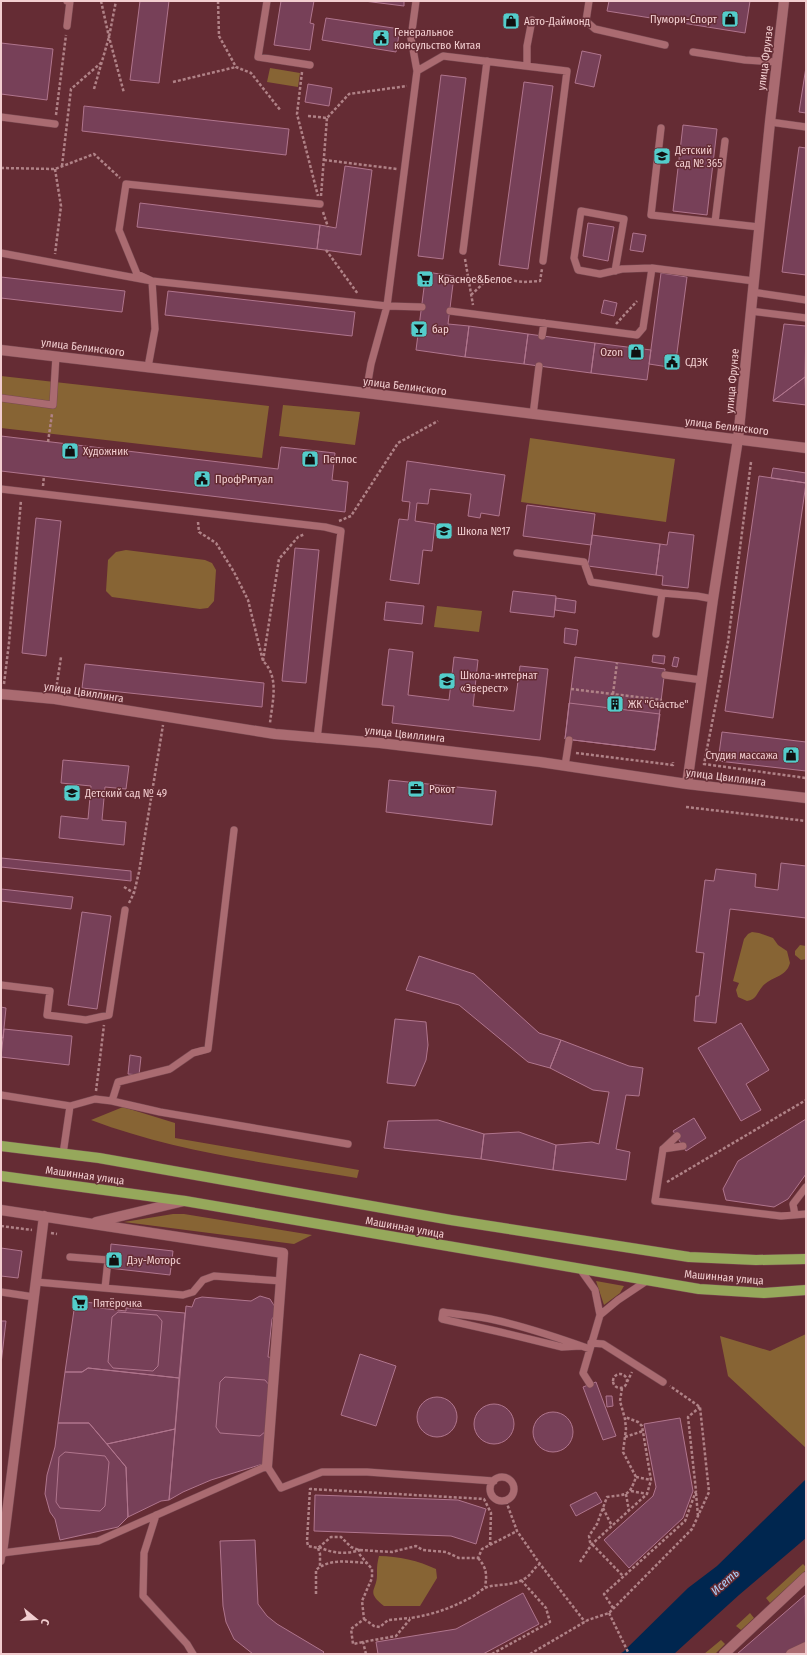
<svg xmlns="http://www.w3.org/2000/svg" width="807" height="1655" viewBox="0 0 807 1655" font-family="'Fira Sans Condensed',sans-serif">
	<rect width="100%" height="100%" fill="#652c34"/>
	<path fill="#876434" d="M270,68L300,73L298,87L267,82Z
		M1,376L269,406L262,458L1,428Z
		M283,405L360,412L355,445L279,436Z
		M530,438L675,459L666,522L521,502Z
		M126,550L205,560L212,563L216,570L214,601L208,608L200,609L112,597L106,591L108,560L116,552Z
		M437,606L482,611L479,632L434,627Z
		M752,932L759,933L773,938L778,945L787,951L790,963C786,978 771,976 762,987C757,993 756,1000 747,1001L738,997L736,990L739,983L733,981L744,939L748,934Z
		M800,945L806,946V959L801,960L795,955V951Z
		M123,1107L175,1123V1138L359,1170L357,1178C267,1163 176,1152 91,1120Z
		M173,1214H184L312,1235L294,1244L124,1222Z
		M596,1281L624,1286L620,1293L604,1305Z
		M806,1334V1448L728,1376L720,1336L770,1351Z
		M379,1556C398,1556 419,1561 436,1569L437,1578L420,1606H384C365,1591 377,1591 377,1575C377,1567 377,1564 379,1556Z
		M803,1564L806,1567V1570L770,1603L766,1598Z
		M750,1613L754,1618L741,1630L736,1626Z
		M721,1640L725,1644L715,1654H704Z"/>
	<path fill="#00264f" d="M806,1479V1538L739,1595L674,1654H619L623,1652L688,1588L717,1566Z"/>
	<path fill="#774058" stroke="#b0758d" d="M140,1H169L159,83L130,80Z
		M281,1H314L310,23L314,24L310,50L274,45Z
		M364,1H404V6Z
		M609,1H750L745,33L607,11Z
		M326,18L400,29L396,52L322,40Z
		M1,43L53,49L47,100L1,94Z
		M582,51L601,55L594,87L575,83Z
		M806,67V113L799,112Z
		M441,75L466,78L443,259L418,256Z
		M524,82L553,86L528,269L499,265Z
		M308,84L332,88L329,106L305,102Z
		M84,106L289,129L286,155L82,131Z
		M683,125L717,129L707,215L673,211Z
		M799,147L806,148V275L782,272Z
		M345,166L372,170L361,255L317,249L320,225L336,228Z
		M140,203L320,225L317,249L137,227Z
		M588,223L614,227L608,261L583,256Z
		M633,233L646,235L643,252L630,250Z
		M426,272L454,276L448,324L469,326L465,357L416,350Z
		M661,273L687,277L675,368L649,364Z
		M1,277L125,291L122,312L1,298Z
		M168,291L355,312L352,336L165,315Z
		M604,300L617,303L614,316L601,313Z
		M784,324L806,326L805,377L773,401Z
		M469,326L528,334L524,364L465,357Z
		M528,334L595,343L591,373L524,364Z
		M595,343L651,350L647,380L591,373Z
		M805,377L806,405L773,401Z
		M1,436L278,469L281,447L335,453L332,480L348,482L345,512L1,471Z
		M407,461L505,475L499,516L481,513L480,518L468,516L471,494L430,489L428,504L417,503L415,521L435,524L432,551L423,550L419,584L390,580L399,519L408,520L410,502L402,501Z
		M773,468L806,473V483L771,478Z
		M759,476L806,483L773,718L725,711Z
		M527,505L595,514L591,545L523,536Z
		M36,518L61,521L46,656L22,653Z
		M669,532L694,535L688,588L662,585L663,576L656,575L660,544L667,545Z
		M592,535L660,544L656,575L588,566Z
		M295,548L319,550L306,683L282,681Z
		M513,591L556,596L554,617L510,612Z
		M556,598L576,601L575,613L555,610Z
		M386,602L424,606L422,624L384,620Z
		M565,628L578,630L576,645L564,643Z
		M389,649L413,652L408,695L449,700L454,657L478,660L473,706L514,711L520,666L548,669L540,740L392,723L394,706L382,705Z
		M653,655L665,656L664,664L652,662Z
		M575,657L665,669L655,750L565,739Z
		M674,657L679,658L677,667L672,666Z
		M85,664L264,683L262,707L82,688Z
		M569,703L660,714L655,750L565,739Z
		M722,732L806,742V771L718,761Z
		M63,760L129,766L126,789L105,787L102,820L126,822L124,845L59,838L61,816L88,819L91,786L61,783Z
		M389,780L496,791L492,825L386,812Z
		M1,858L131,871V881L1,867Z
		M781,863L806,866V918L730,909L716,1023L694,1021L696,996H699L704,953L696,952L705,880L714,881L716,869L756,874L755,887L778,890Z
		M1,889L73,897L71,909L1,901Z
		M82,912L111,916L97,1009L68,1005Z
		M419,956L474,974L539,1033L561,1040L550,1068L528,1062L459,1005L406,990Z
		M1,1007L6,1008L3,1038H1Z
		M395,1019L426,1022L428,1045L426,1060L415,1086L387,1083Z
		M741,1023L769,1070L746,1084L761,1110L741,1121L698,1048Z
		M4,1029L72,1036L69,1065L1,1057Z
		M561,1040L629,1066L643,1068L639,1096L626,1095L616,1149L630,1152L626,1180L553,1170L556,1145L592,1142L599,1144L609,1092L593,1090L550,1068Z
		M130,1055L141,1057L139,1075L128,1074Z
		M694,1118L706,1138L686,1151L673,1131Z
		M806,1119V1174L788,1199L774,1207L726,1200L723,1189L738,1161Z
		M438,1120L484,1134L481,1159L384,1148L388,1121Z
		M519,1132L556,1145L553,1170L481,1159L484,1134Z
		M111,1244L173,1251L170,1275L109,1268Z
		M1,1248L22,1251L18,1278L1,1276Z
		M260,1296L270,1299L275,1307L274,1316L272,1319L268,1357L274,1358L266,1463L211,1480L183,1492L169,1500L186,1306L192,1307L195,1299L202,1297L251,1301Z
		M85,1302L94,1303L99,1308L126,1311V1308L185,1313L179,1378L88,1368L82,1372H65L74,1310L80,1303Z
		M118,1312L157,1315L162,1321L158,1366L153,1371L113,1368L108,1362L112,1317Z
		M1,1321H6L1,1364Z
		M360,1354L396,1366L376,1426L341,1415Z
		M88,1368L179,1378L175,1429L107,1444L89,1423H58L65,1372H82Z
		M225,1377L265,1380L270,1386L266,1431L260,1436L220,1433L216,1427L220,1382Z
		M596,1382L616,1436L603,1440L583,1387Z
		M606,1396H612L613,1406L607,1407Z
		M417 1417a20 20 0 1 1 40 0a20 20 0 1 1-40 0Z
		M474 1424a20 20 0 1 1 40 0a20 20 0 1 1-40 0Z
		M533 1432a20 20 0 1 1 40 0a20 20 0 1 1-40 0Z
		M680,1418L693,1491L683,1518L629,1568L604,1540L653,1496L656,1487L644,1424Z
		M58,1423H89L126,1467L128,1517L118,1527L60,1540L55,1519L50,1512L45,1494L47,1475L55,1447Z
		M175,1429L169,1500L161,1501L128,1517L126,1467L107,1444Z
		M65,1452L105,1456L109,1462L105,1506L100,1511L60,1508L56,1502L59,1457Z
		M596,1492L602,1502L576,1516L570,1505Z
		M315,1495L458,1500L486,1509L476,1544L451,1536L314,1531Z
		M255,1540L258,1604L267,1616L277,1624L324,1652L322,1654H253L234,1639L226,1622L223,1606L220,1541Z
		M523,1593L539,1624L483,1654H378L376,1642L456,1629Z
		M805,1595L806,1644L785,1654H737Z"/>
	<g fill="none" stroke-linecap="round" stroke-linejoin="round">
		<g stroke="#7a4a52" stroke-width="8">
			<path id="lane" d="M67,1H70L67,26
				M267,1L258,57L310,65
				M416,1L411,38L417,71
				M589,1L586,21L595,29L665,45
				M693,52L745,60L777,62
				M527,66V46L532,20
				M1,117L55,124
				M770,122L806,127
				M661,128L651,215L759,227
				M320,204L126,184L119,230L137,274L152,281L387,306L422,307
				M715,222L725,141
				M463,251L487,61
				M1,253L152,281L155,329L148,367
				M615,271L624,219L581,211L574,258L578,270L600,274L622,269L652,268
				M752,292L806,300
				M450,311L637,335L643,328L652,268L754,281
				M750,311L806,318
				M542,336L544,323
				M366,393L371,364L387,306L417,71L443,56L567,71L543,261
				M1,398L53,405L56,356
				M533,415L539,366
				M1,489L325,527L341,531L317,739
				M517,553L584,562L591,582L662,593L697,596L713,599
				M656,634L662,593
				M665,675L702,680
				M565,766L569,740
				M1,985L50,991L47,1015L86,1020L109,1015L125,910
				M1,1095L70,1106L95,1099L112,1101L160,1112L348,1144
				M112,1101L118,1082L170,1069L193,1053L208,1049L234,830
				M677,1136L663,1149L655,1201L781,1216L806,1214
				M663,1149L683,1146
				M63,1154L70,1106
				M795,1215L793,1204L806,1187
				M70,1257L108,1260L105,1288
				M580,1269L595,1290L600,1315
				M36,1282L183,1295L193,1292L203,1280L214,1276L281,1281
				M1,1292L34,1297
				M591,1343L603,1344L663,1382
				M581,1346L562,1347L500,1332L442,1319L443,1312C460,1315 478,1316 495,1320C527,1327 559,1338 590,1349
				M590,1384L583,1373L600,1315L618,1300L648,1280
				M490 1489a12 12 0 1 1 24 0a12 12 0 1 1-24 0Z
				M156,1515L144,1553L143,1596L187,1644L193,1654
				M1,1561L2,1553L98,1541L267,1466L281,1488L322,1472H367L494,1481"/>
		</g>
		<g stroke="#7a4a52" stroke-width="11">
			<path id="street" d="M1,694L55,699L275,734L380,743L540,762L687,784L806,798
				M687,784L713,599L738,439
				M1,1210L283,1253L267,1466
				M96,1222L184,1201
				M2,1553L44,1216
				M724,1654L806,1577
				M791,1654L806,1647"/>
		</g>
		<g stroke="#7a4a52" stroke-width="11">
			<path id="secondary" d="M1,350L366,393L806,448
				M738,439L770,122L784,1"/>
		</g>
		<g stroke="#7a4a52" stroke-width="11">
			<path id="primary" d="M1,1146L99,1158L451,1220L689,1257L756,1260L806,1259
				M1,1176L185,1201L699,1289L764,1293L806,1290"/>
		</g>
		<path stroke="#b08287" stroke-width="2.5" stroke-dasharray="3 2" stroke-linecap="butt" d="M101,1L109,37L124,93
			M218,1L219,36L236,67L251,73L281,111
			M302,72L297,114L318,196
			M173,82L236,67
			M94,89L109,37L116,1
			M56,115L66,35
			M308,116L327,118L349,94L407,86
			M324,160L397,169
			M62,166L71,89L102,62
			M1,168L55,169L94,154L120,178
			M55,169L61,206L55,254
			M321,196L327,118
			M323,212L328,227
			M326,250L358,294
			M465,259L473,305
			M471,295L489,278L524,282L540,281L542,269
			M616,324L637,301
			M48,442L52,414
			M751,462L728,642L704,764L806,778
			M43,486L44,476
			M339,521L351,516L398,443L438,421
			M198,522L199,532L216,543L234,572L248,600L263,661C280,677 272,703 270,723
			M263,661L279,559L298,537L305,534
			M4,684L9,643L21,500
			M571,689L662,700
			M56,690L61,657
			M613,694L617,663
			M614,708L616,694
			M576,753L673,765V762
			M686,807L806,821
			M124,887L134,893
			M129,903L134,893L139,872L163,725
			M96,1091L104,1025
			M667,1182L806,1100
			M1,1226L32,1230
			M51,1233L57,1234
			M613 1381a7 7 0 1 1 14 0a7 7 0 1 1-14 0Z
			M627,1382L632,1372
			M622,1388L620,1401L625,1419L626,1429L623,1452L636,1477C629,1497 627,1494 607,1497L597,1524L589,1536L590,1542L623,1576
			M625,1437L643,1431
			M636,1477L651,1480
			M631,1491L647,1494
			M696,1493L698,1516
			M626,1494L629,1511
			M506,1501L517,1531L540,1564
			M603,1508L612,1526
			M490,1545L491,1513L484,1499L310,1489L307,1541L308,1546L318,1548L331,1537H341L351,1547L359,1550L392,1552L416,1546L423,1550L446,1552L459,1558H478L482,1549L517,1531
			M319,1547C331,1553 347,1555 359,1550L360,1555L372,1569V1578L362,1601L364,1619L351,1629L353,1644L363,1642
			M318,1548L320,1554V1566
			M478,1558C487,1568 487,1575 485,1587
			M580,1562L592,1544L647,1494L651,1480L642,1426L638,1422L625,1417
			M316,1594V1570C329,1558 350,1562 367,1563
			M613,1608L604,1594L685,1521L696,1491L688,1417L700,1407
			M609,1613L629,1654
			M364,1619L374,1626L380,1627L388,1620L410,1618
			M366,1654L363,1642L396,1636L411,1618C435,1614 451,1608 472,1597C477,1594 481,1590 485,1588C496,1583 510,1587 524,1579C531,1576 533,1568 540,1564L585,1622
			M492,1654L550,1622L546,1608L521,1580
			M530,1654L588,1620L609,1613L692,1529L709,1492L700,1407L670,1386"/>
		<use href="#lane" stroke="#aa6b71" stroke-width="7"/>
		<use href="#street" stroke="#aa6b71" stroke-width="10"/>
		<use href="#secondary" stroke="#aa6b71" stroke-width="10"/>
		<use href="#primary" stroke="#96a85b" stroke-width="10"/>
	</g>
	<defs>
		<g id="shop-square" transform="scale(0.9)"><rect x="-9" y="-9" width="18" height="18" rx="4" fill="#53cdcb" stroke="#652c34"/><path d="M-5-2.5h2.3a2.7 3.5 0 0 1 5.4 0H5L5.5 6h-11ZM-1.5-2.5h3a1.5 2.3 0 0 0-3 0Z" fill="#111"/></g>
		<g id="civic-square" transform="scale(0.9)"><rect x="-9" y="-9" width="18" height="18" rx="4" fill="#53cdcb" stroke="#652c34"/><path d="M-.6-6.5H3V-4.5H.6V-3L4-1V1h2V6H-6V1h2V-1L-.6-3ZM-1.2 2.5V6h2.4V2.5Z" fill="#111"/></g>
		<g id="school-square" transform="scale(0.9)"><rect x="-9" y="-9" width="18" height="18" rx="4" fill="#53cdcb" stroke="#652c34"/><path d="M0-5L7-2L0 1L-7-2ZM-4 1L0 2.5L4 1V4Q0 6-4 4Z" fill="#111"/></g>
		<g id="supermarket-square" transform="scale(0.9)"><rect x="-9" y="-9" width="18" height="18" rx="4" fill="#53cdcb" stroke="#652c34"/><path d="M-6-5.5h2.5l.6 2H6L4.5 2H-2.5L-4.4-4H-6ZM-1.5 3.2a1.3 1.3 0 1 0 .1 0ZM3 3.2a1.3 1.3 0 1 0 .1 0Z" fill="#111"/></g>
		<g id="bar-square" transform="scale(0.9)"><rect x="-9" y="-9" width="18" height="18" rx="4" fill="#53cdcb" stroke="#652c34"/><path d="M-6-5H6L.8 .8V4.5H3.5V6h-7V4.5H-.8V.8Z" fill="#111"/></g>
		<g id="building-square" transform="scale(0.9)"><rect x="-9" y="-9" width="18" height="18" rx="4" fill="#53cdcb" stroke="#652c34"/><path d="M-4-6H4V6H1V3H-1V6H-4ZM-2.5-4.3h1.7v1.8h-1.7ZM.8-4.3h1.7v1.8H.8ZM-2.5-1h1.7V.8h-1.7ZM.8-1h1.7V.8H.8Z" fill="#111"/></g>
		<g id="office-square" transform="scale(0.9)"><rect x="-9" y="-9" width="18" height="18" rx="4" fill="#53cdcb" stroke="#652c34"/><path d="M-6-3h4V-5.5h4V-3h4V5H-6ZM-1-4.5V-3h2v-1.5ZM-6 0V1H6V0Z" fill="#111"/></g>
	</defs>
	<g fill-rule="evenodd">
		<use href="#shop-square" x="730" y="19"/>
		<use href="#shop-square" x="511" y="21"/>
		<use href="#civic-square" x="381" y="38"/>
		<use href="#school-square" x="662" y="156"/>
		<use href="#supermarket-square" x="425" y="279"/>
		<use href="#bar-square" x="419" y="329"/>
		<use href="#shop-square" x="636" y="352"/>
		<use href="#civic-square" x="672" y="362"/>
		<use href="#shop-square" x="70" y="451"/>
		<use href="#shop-square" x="310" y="459"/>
		<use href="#civic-square" x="202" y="479"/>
		<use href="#school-square" x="444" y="531"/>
		<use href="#school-square" x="447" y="681"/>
		<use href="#building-square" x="615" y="704"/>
		<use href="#shop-square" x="791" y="755"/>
		<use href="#office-square" x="416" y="789"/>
		<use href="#school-square" x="72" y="793"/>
		<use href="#shop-square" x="114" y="1260"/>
		<use href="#supermarket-square" x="80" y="1303"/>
	</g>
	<g text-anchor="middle" stroke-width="3" stroke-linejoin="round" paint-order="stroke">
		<g font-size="11" fill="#f2ced0" stroke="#652c34" text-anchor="start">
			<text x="717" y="23" text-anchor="end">Пумори-Спорт</text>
			<text x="524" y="25">Авто-Даймонд</text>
			<text x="394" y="36">Генеральное<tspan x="394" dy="13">консульство Китая</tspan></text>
			<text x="675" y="154">Детский<tspan x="675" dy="13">сад № 365</tspan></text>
			<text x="438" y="283">Красное&amp;Белое</text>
			<text x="432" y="333">бар</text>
			<text x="623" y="356" text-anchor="end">Ozon</text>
			<text x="685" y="366">СДЭК</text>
			<text x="83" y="455">Художник</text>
			<text x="323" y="463">Пеплос</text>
			<text x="215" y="483">ПрофРитуал</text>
			<text x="457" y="535">Школа №17</text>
			<text x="460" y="679">Школа-интернат<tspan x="460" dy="13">«Эверест»</tspan></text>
			<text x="628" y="708">ЖК "Счастье"</text>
			<text x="778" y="759" text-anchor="end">Студия массажа</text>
			<text x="429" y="793">Рокот</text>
			<text x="85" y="797">Детский сад № 49</text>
			<text x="127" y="1264">Дэу-Моторс</text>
			<text x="93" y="1307">Пятёрочка</text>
		</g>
		<g font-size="11" fill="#f2ced0" stroke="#652c34">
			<text transform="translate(765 58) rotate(-83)" y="4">улица Фрунзе</text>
			<text transform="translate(83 347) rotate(7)" y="4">улица Белинского</text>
			<text transform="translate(732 381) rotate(-85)" y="4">улица Фрунзе</text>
			<text transform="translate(405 386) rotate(7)" y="4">улица Белинского</text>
			<text transform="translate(727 426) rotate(7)" y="4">улица Белинского</text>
			<text transform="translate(84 692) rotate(9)" y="4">улица Цвиллинга</text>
			<text transform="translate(405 734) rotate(6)" y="4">улица Цвиллинга</text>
			<text transform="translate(726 777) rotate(7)" y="4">улица Цвиллинга</text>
			<text transform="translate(85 1175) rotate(8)" y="4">Машинная улица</text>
			<text transform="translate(405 1227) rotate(10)" y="4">Машинная улица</text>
			<text transform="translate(724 1277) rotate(5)" y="4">Машинная улица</text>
		</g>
		<g font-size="12" font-style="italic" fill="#afd2fc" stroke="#652c34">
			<text transform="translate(725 1582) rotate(-42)" y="4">Исеть</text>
		</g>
	</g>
	<rect width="807" height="1655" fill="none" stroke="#f2ced0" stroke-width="4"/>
	<g transform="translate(36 1619) rotate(108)" stroke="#652c34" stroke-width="3" paint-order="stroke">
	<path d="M0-3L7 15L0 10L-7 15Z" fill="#f2ced0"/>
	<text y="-6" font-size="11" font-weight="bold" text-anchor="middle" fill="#f2ced0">С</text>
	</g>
</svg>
